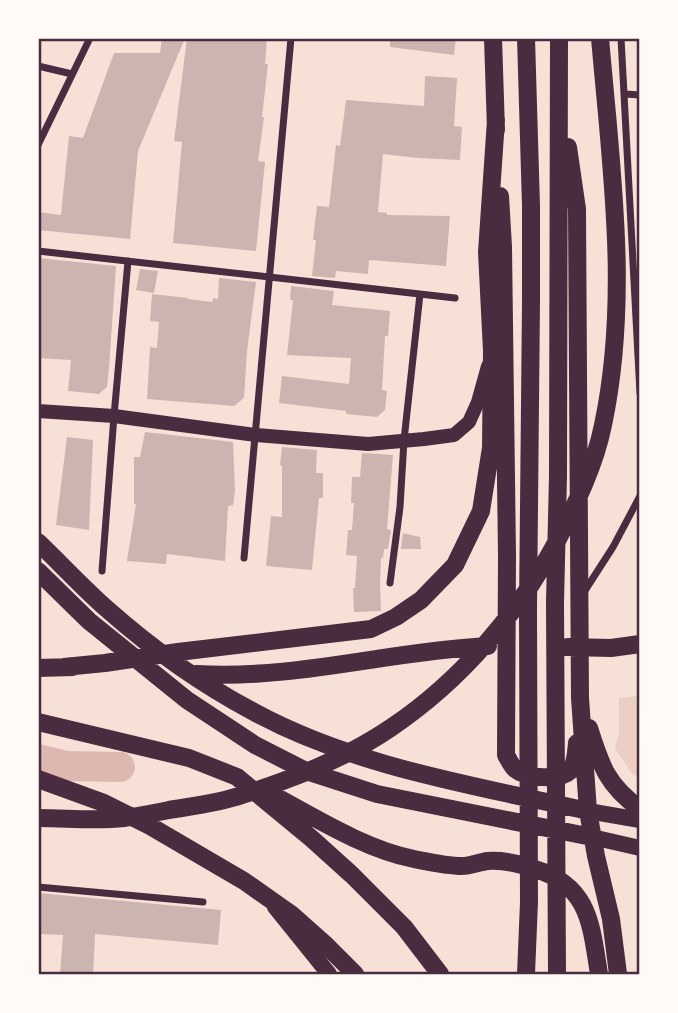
<svg xmlns="http://www.w3.org/2000/svg" width="678" height="1013" viewBox="0 0 678 1013" font-family="'PT Sans',sans-serif">
	<rect width="100%" height="100%" fill="#f7e1d7"/>
	<path fill="#ebcfc5" d="M639,696H640L639,777L632,774L615,748L619,733V698Z"/>
	<g fill="none" stroke-linecap="round" stroke-linejoin="round">
		<path stroke="#dcb8b0" stroke-width="30" d="M38,759L67,766L120,767"/>
	</g>
	<path fill="#ccb4b1" d="M162,38H185L138,151L130,239L38,230V212L61,215L69,136L83,138L114,53H160Z
		M187,38H267L265,64H268L262,117H264L258,161L265,162L256,251L173,243L182,142L174,141Z
		M390,38H456L454,55L390,47Z
		M425,76L457,78L454,126L462,127L460,160L417,158L383,154L378,212L387,213V215L450,216L446,266L369,260L368,274L336,271L335,278L312,276L316,240H313L317,206L329,207L336,145L340,146L346,100L424,106Z
		M38,258L116,266L109,368L107,387L99,394L68,391L71,360L38,358Z
		M140,269L158,271L154,293L136,290Z
		M219,278L256,282L247,351L244,398L234,406L147,399L150,347L157,348L159,322L150,321L152,294L188,298V299L212,302L214,298L218,299Z
		M291,286L334,291L332,305L390,311L388,336H385L382,390L387,391L385,410L377,417L346,414V411L279,403L282,376L349,384L351,358L287,355L293,300H290Z
		M145,432L233,442L235,491L233,505L228,506L225,561L167,554L166,564L127,561L136,504H134V457H140Z
		M67,437L93,440L89,530L56,525Z
		M282,447L317,450L316,473H323V498H319L312,570L266,566L271,516L282,517V466L280,465Z
		M362,453L393,455L387,529L391,530L388,549H384L383,558H381L380,584L381,611L354,612L353,588H355L357,556L346,555L348,530H352L354,503H351L352,477H360Z
		M403,533L420,537L421,549H401Z
		M38,893L221,910L218,945L95,934L93,975H60L63,935L38,934Z"/>
	<g fill="none" stroke-linecap="round" stroke-linejoin="round">
		<path stroke="#4a2c40" stroke-width="7" d="M621,38L640,393
			M38,66L72,74
			M625,94L640,95
			M38,145L90,38
			M38,251L455,298
			M244,558L291,38
			M102,571L114,416L128,261
			M390,583L400,507L404,440L420,294
			M584,592L613,547L640,496
			M38,887L203,902"/>
		<path stroke="#4a2c40" stroke-width="14" d="M38,411L114,416L256,435L368,444L424,439L454,435L469,422L478,402L488,366"/>
		<path stroke="#4a2c40" stroke-width="16" d="M588,811L640,820
			M592,837L640,848
			M275,907L329,974"/>
		<path stroke="#4a2c40" stroke-width="18" d="M493,38L496,130
			M526,38L531,206V301L528,610L529,902L526,974
			M568,147L577,209L580,698L588,811L596,856L611,919L618,974
			M500,196L503,247L507,555L506,755C509,760 511,765 515,769C526,778 560,781 570,771C576,764 576,752 577,743
			M38,542C61,564 83,588 107,609C151,648 201,684 254,712C355,767 477,786 588,811
			M38,571L89,621L187,700L255,745L306,771L377,794L592,837
			M568,647L611,648L640,644
			M64,667L105,663L178,652L371,629L396,617L421,600L455,565L481,511L491,448L492,351L487,252L496,120
			M38,668L73,667
			M196,674C294,680 390,651 488,646
			M38,722L189,758L237,777L311,838L352,875L404,927L440,974
			M589,728C601,766 607,785 640,809
			M38,779L104,803L150,826L244,881L291,914L327,946L355,974
			M269,793C314,817 364,849 414,859C429,862 447,866 462,866C471,866 479,862 488,861C505,860 519,864 535,869C590,886 591,925 599,974
			M38,818C67,818 96,821 124,818C139,816 154,813 169,810C193,806 219,803 242,795C293,779 347,758 392,727C460,681 518,614 557,541C576,504 595,465 603,425C630,298 611,166 600,38
			M557,974L555,603L558,476L559,38"/>
	</g>
	<rect width="678" height="1013" fill="none" stroke="#fffaf5" stroke-width="80"/>
	<rect x="40" y="40" width="598" height="933" fill="none" stroke="#4a2c40" stroke-width="2.5"/>
</svg>
